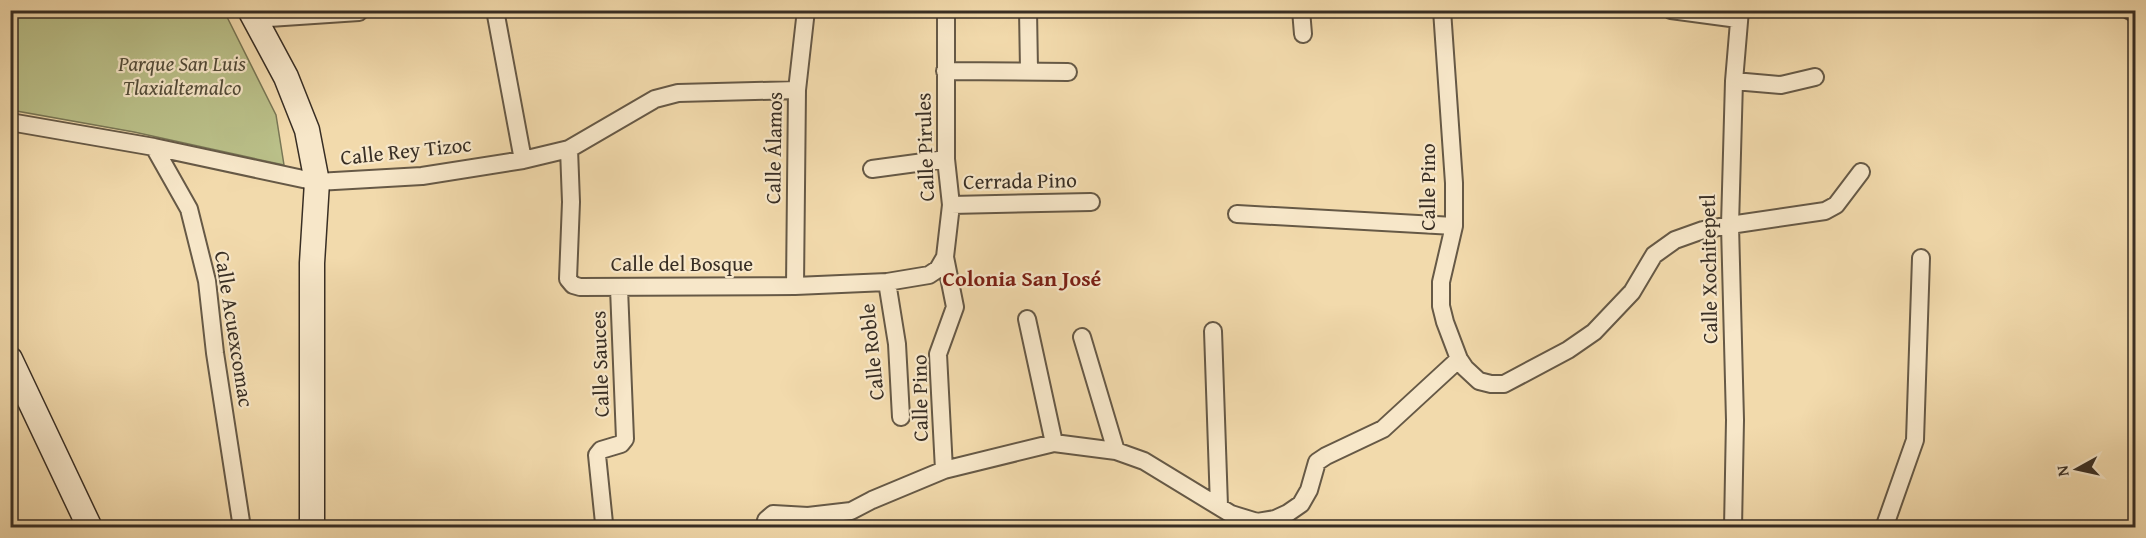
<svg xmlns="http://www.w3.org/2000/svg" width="2146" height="538" viewBox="0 0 2146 538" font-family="'Gentium Book Plus',serif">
	<rect width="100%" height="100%" fill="#f2daac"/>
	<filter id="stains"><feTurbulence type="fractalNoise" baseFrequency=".00333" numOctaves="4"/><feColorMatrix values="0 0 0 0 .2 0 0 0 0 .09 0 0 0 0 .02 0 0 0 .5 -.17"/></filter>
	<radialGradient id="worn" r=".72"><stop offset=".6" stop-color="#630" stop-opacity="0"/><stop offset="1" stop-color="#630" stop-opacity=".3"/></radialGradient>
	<path fill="#bac089" stroke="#797756" stroke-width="1.5" d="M10,11H224L276,115L284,165L134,132L11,110Z"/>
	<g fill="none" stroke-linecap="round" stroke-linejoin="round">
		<g stroke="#665946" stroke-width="20">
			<path id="minor" d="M495,10L523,160
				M1028,10L1029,70
				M1301,10L1303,34
				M1442,10L1454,183V226L1441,282V306L1445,322L1459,359L1465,368L1479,381L1491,384H1504L1568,350L1594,332L1632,292L1654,255L1675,240L1703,230L1730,225L1825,211L1836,205L1861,172
				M1671,10L1738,19
				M2129,10L2136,14
				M254,19L359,12
				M945,71L1068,72
				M1734,81L1781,85L1815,77
				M10,122L154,147L317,182L422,176L523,160L569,149L655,99L678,93L797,90
				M154,147L189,209L207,281L215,353L242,528
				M569,149L571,202L568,279L573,285L580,287L795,286L887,282L929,275L938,269L945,257L951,205L946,159V10
				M872,169L946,159
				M951,205L1091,202
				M1237,214L1454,226
				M887,282L897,344L901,417
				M795,286L797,90L806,10
				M1027,319L1054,443
				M1213,331L1219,506
				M1082,337L1116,451
				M944,470L938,354L955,307L945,257
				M602,528L604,523L597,455L601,450L621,444L625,439L619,288
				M765,528L766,520L773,514L808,516L851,511L872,500L944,470L1054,443L1116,451L1144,461L1231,514L1257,522L1275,519L1288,513L1301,504L1309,490L1317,462L1326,456L1383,429L1459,359
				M1733,528L1735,420L1730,225L1734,81L1740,10
				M1884,528L1915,440L1921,258"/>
		</g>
		<g stroke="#382e24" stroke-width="27">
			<path id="secondary" d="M250,10L286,77L307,130L317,182L312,263V528
				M10,359L90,528"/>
		</g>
		<use href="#minor" stroke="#f7e7c9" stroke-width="16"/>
		<use href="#secondary" stroke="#f7e7c9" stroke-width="24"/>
	</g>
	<g text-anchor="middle" stroke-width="4.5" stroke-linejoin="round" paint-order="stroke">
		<g font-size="21" font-style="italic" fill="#524b38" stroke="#f7e7c9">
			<text x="182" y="71">Parque San Luis<tspan x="182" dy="24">Tlaxialtemalco</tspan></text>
		</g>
		<g font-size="21" fill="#382e24" stroke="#f7e7c9">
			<text transform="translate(925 147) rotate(-92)" y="7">Calle Pirules</text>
			<text transform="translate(774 148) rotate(-89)" y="7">Calle Álamos</text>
			<text transform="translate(406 151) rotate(-6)" y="7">Calle Rey Tizoc</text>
			<text transform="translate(1020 181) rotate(-1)" y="7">Cerrada Pino</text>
			<text transform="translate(1428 187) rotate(-90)" y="7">Calle Pino</text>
			<text x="682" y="271">Calle del Bosque</text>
			<text transform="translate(1709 269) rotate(-91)" y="7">Calle Xochitepetl</text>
			<text transform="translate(234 329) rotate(81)" y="7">Calle Acuexcomac</text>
			<text transform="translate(872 352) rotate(-96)" y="7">Calle Roble</text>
			<text transform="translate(600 364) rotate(-92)" y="7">Calle Sauces</text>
			<text transform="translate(920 398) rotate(-91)" y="7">Calle Pino</text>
		</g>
		<g font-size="22" font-weight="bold" fill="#7a1f14" stroke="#f7e7c9">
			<text x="1022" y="286">Colonia San José</text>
		</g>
	</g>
	<rect width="2146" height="538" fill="none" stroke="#f2daac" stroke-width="36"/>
	<rect x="12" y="12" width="2122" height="514" fill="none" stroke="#382e24" stroke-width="3"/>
	<rect x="18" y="18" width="2110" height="502" fill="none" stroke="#382e24" stroke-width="1.5"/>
	<g transform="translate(2077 469) rotate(262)" stroke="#f7e7c9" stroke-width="4.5" paint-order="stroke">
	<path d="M0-4.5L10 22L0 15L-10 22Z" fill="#382e24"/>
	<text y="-9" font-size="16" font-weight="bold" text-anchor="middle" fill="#382e24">N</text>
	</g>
	<rect width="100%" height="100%" filter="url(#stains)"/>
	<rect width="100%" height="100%" fill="url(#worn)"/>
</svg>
